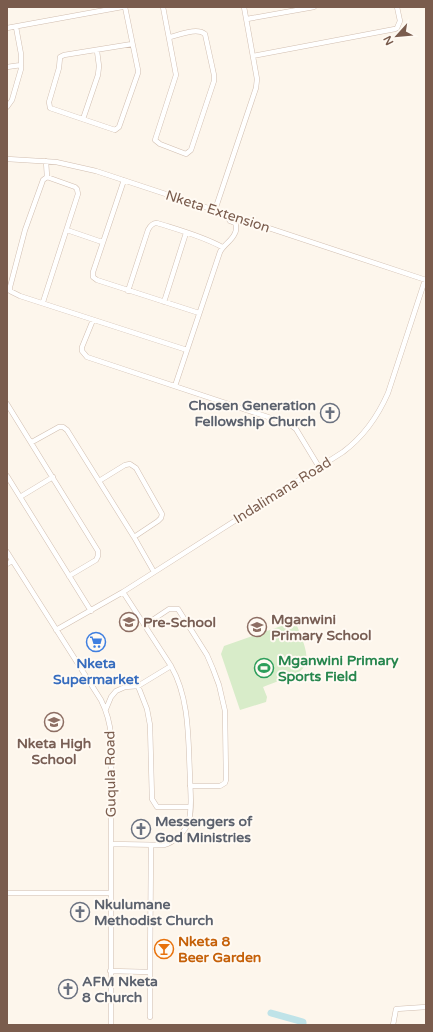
<svg xmlns="http://www.w3.org/2000/svg" width="433" height="1032" viewBox="0 0 433 1032" font-family="'Varela Round',sans-serif">
	<rect width="100%" height="100%" fill="#fdf6ec"/>
	<path fill="#d8ecc9" d="M290,623L297,626C318,674 303,671 263,687L267,697L266,702L240,710L221,654L224,646Z"/>
	<g fill="none" stroke-linecap="round" stroke-linejoin="round">
		<path stroke="#bfe3e8" stroke-width="7" d="M271,1013L303,1022V1025"/>
		<g stroke="#d1beb0" stroke-width="5.5">
			<path id="minor" d="M125,7L138,70V73L119,127L115,130L112,129L50,108L49,102L59,68L60,57L64,55L132,44
				M163,7L176,75L155,140L160,144L186,154L191,150L214,81V75L205,34C197,27 179,35 170,37
				M247,19L314,7
				M7,28L122,7
				M253,56L395,29L397,28L400,21L397,7
				M7,67L21,65
				M7,107L12,100L21,69V54L16,27
				M83,119L98,75L99,66L97,51
				M7,159L56,162L96,171L426,280
				M46,161L47,177L43,180L25,230L10,287V291L20,296L187,350
				M124,180L93,272V277L97,280L199,313
				M215,210L256,88L257,79L244,7
				M225,213L230,221L235,223
				M67,230L102,242
				M128,291L148,230C150,226 152,223 157,223C179,230 202,236 222,247
				M43,302L78,194L77,189L75,187L47,177
				M164,302L186,233
				M93,320L82,347V351L87,357L289,424L296,429L319,467
				M175,386L220,252C224,244 232,241 235,233C238,228 234,223 236,217
				M7,404L98,551V556L96,560L69,576
				M32,442L59,427H63L67,430L134,537L154,572
				M7,476L91,611
				M99,481L125,465L130,464L136,468L162,514L161,518L158,521L134,537
				M20,497L53,477
				M7,552L101,700C107,712 110,723 111,736V1025
				M7,564L12,561
				M145,625L169,609H178L207,655L213,669L219,685L225,711L226,780L225,783L220,786H190
				M56,630L123,592L343,452C363,437 378,416 388,393L425,280
				M138,686L147,709L150,725L152,799L157,807H190
				M106,709L111,697L116,691L125,687L138,686L171,666
				M111,844L164,845C173,843 185,832 188,823C193,811 190,790 190,777C188,740 190,699 171,666L123,592
				M7,893H111
				M110,971L150,972L151,845
				M150,972V1017
				M393,1025L396,1009L426,1007"/>
		</g>
		<use href="#minor" stroke="#fff" stroke-width="4.5"/>
	</g>
	<defs>
		<g id="church-ring" transform="scale(1)"><circle r="9.5" fill="#fffaf3" stroke="#6b7280" stroke-width="1.5"/><path d="M-1.2-6h2.4v3.5h3.3v2.4h-3.3V6h-2.4V-.1h-3.3v-2.4h3.3Z" fill="#6b7280"/></g>
		<g id="school-ring" transform="scale(1)"><circle r="9.5" fill="#fffaf3" stroke="#8d6e63" stroke-width="1.5"/><path d="M0-5L7-2L0 1L-7-2ZM-4 1L0 2.5L4 1V4Q0 6-4 4Z" fill="#8d6e63"/></g>
		<g id="supermarket-ring" transform="scale(1)"><circle r="9.5" fill="#fffaf3" stroke="#3f7fe0" stroke-width="1.5"/><path d="M-6-5.5h2.5l.6 2H6L4.5 2H-2.5L-4.4-4H-6ZM-1.5 3.2a1.3 1.3 0 1 0 .1 0ZM3 3.2a1.3 1.3 0 1 0 .1 0Z" fill="#3f7fe0"/></g>
		<g id="stadium-ring" transform="scale(1)"><circle r="9.5" fill="#fffaf3" stroke="#2e9e5b" stroke-width="1.5"/><path d="M0-5a6.5 5 0 1 0 0 10a6.5 5 0 1 0 0-10ZM-3.5-1.8h7v3.6h-7Z" fill="#2e9e5b"/></g>
		<g id="bar-ring" transform="scale(1)"><circle r="9.5" fill="#fffaf3" stroke="#e8710a" stroke-width="1.5"/><path d="M-6-5H6L.8 .8V4.5H3.5V6h-7V4.5H-.8V.8Z" fill="#e8710a"/></g>
	</defs>
	<g fill-rule="evenodd">
		<use href="#church-ring" x="330" y="413"/>
		<use href="#school-ring" x="129" y="622"/>
		<use href="#school-ring" x="257" y="627"/>
		<use href="#supermarket-ring" x="96" y="642"/>
		<use href="#stadium-ring" x="264" y="668"/>
		<use href="#school-ring" x="54" y="722"/>
		<use href="#church-ring" x="141" y="829"/>
		<use href="#church-ring" x="80" y="912"/>
		<use href="#bar-ring" x="164" y="949"/>
		<use href="#church-ring" x="68" y="989"/>
	</g>
	<g text-anchor="middle" stroke-width="4" stroke-linejoin="round" paint-order="stroke">
		<g font-size="14" fill="#7a5c4d" stroke="#fffaf3">
			<text transform="translate(218 211) rotate(18)" y="5">Nketa Extension</text>
			<text transform="translate(282 490) rotate(-32)" y="5">Indalimana Road</text>
			<text transform="translate(110 774) rotate(-91)" y="5">Guqula Road</text>
		</g>
		<g font-size="14" font-weight="bold" fill="#5b616d" stroke="#fffaf3" text-anchor="start">
			<text x="316" y="410" text-anchor="end">Chosen Generation<tspan x="316" dy="16">Fellowship Church</tspan></text>
			<text x="155" y="826">Messengers of<tspan x="155" dy="16">God Ministries</tspan></text>
			<text x="94" y="909">Nkulumane<tspan x="94" dy="16">Methodist Church</tspan></text>
			<text x="82" y="986">AFM Nketa<tspan x="82" dy="16">8 Church</tspan></text>
		</g>
		<g font-size="14" font-weight="bold" fill="#785e54" stroke="#fffaf3" text-anchor="start">
			<text x="271" y="624">Mganwini<tspan x="271" dy="16">Primary School</tspan></text>
			<text x="143" y="627">Pre-School</text>
			<text x="54" y="748" text-anchor="middle">Nketa High<tspan x="54" dy="16">School</tspan></text>
		</g>
		<g font-size="14" font-weight="bold" fill="#27864d" stroke="#fffaf3" text-anchor="start">
			<text x="278" y="665">Mganwini Primary<tspan x="278" dy="16">Sports Field</tspan></text>
		</g>
		<g font-size="14" font-weight="bold" fill="#366cbe" stroke="#fffaf3">
			<text x="96" y="668">Nketa<tspan x="96" dy="16">Supermarket</tspan></text>
		</g>
		<g font-size="14" font-weight="bold" fill="#c56008" stroke="#fffaf3" text-anchor="start">
			<text x="178" y="946">Nketa 8<tspan x="178" dy="16">Beer Garden</tspan></text>
		</g>
	</g>
	<rect width="433" height="1032" fill="none" stroke="#7a5c4d" stroke-width="16"/>
	<g transform="translate(397 36) rotate(243)" stroke="#fffaf3" stroke-width="3" paint-order="stroke">
	<path d="M0-3L7 15L0 10L-7 15Z" fill="#7a5c4d"/>
	<text y="-6" font-size="11" font-weight="bold" text-anchor="middle" fill="#7a5c4d">N</text>
	</g>
</svg>
